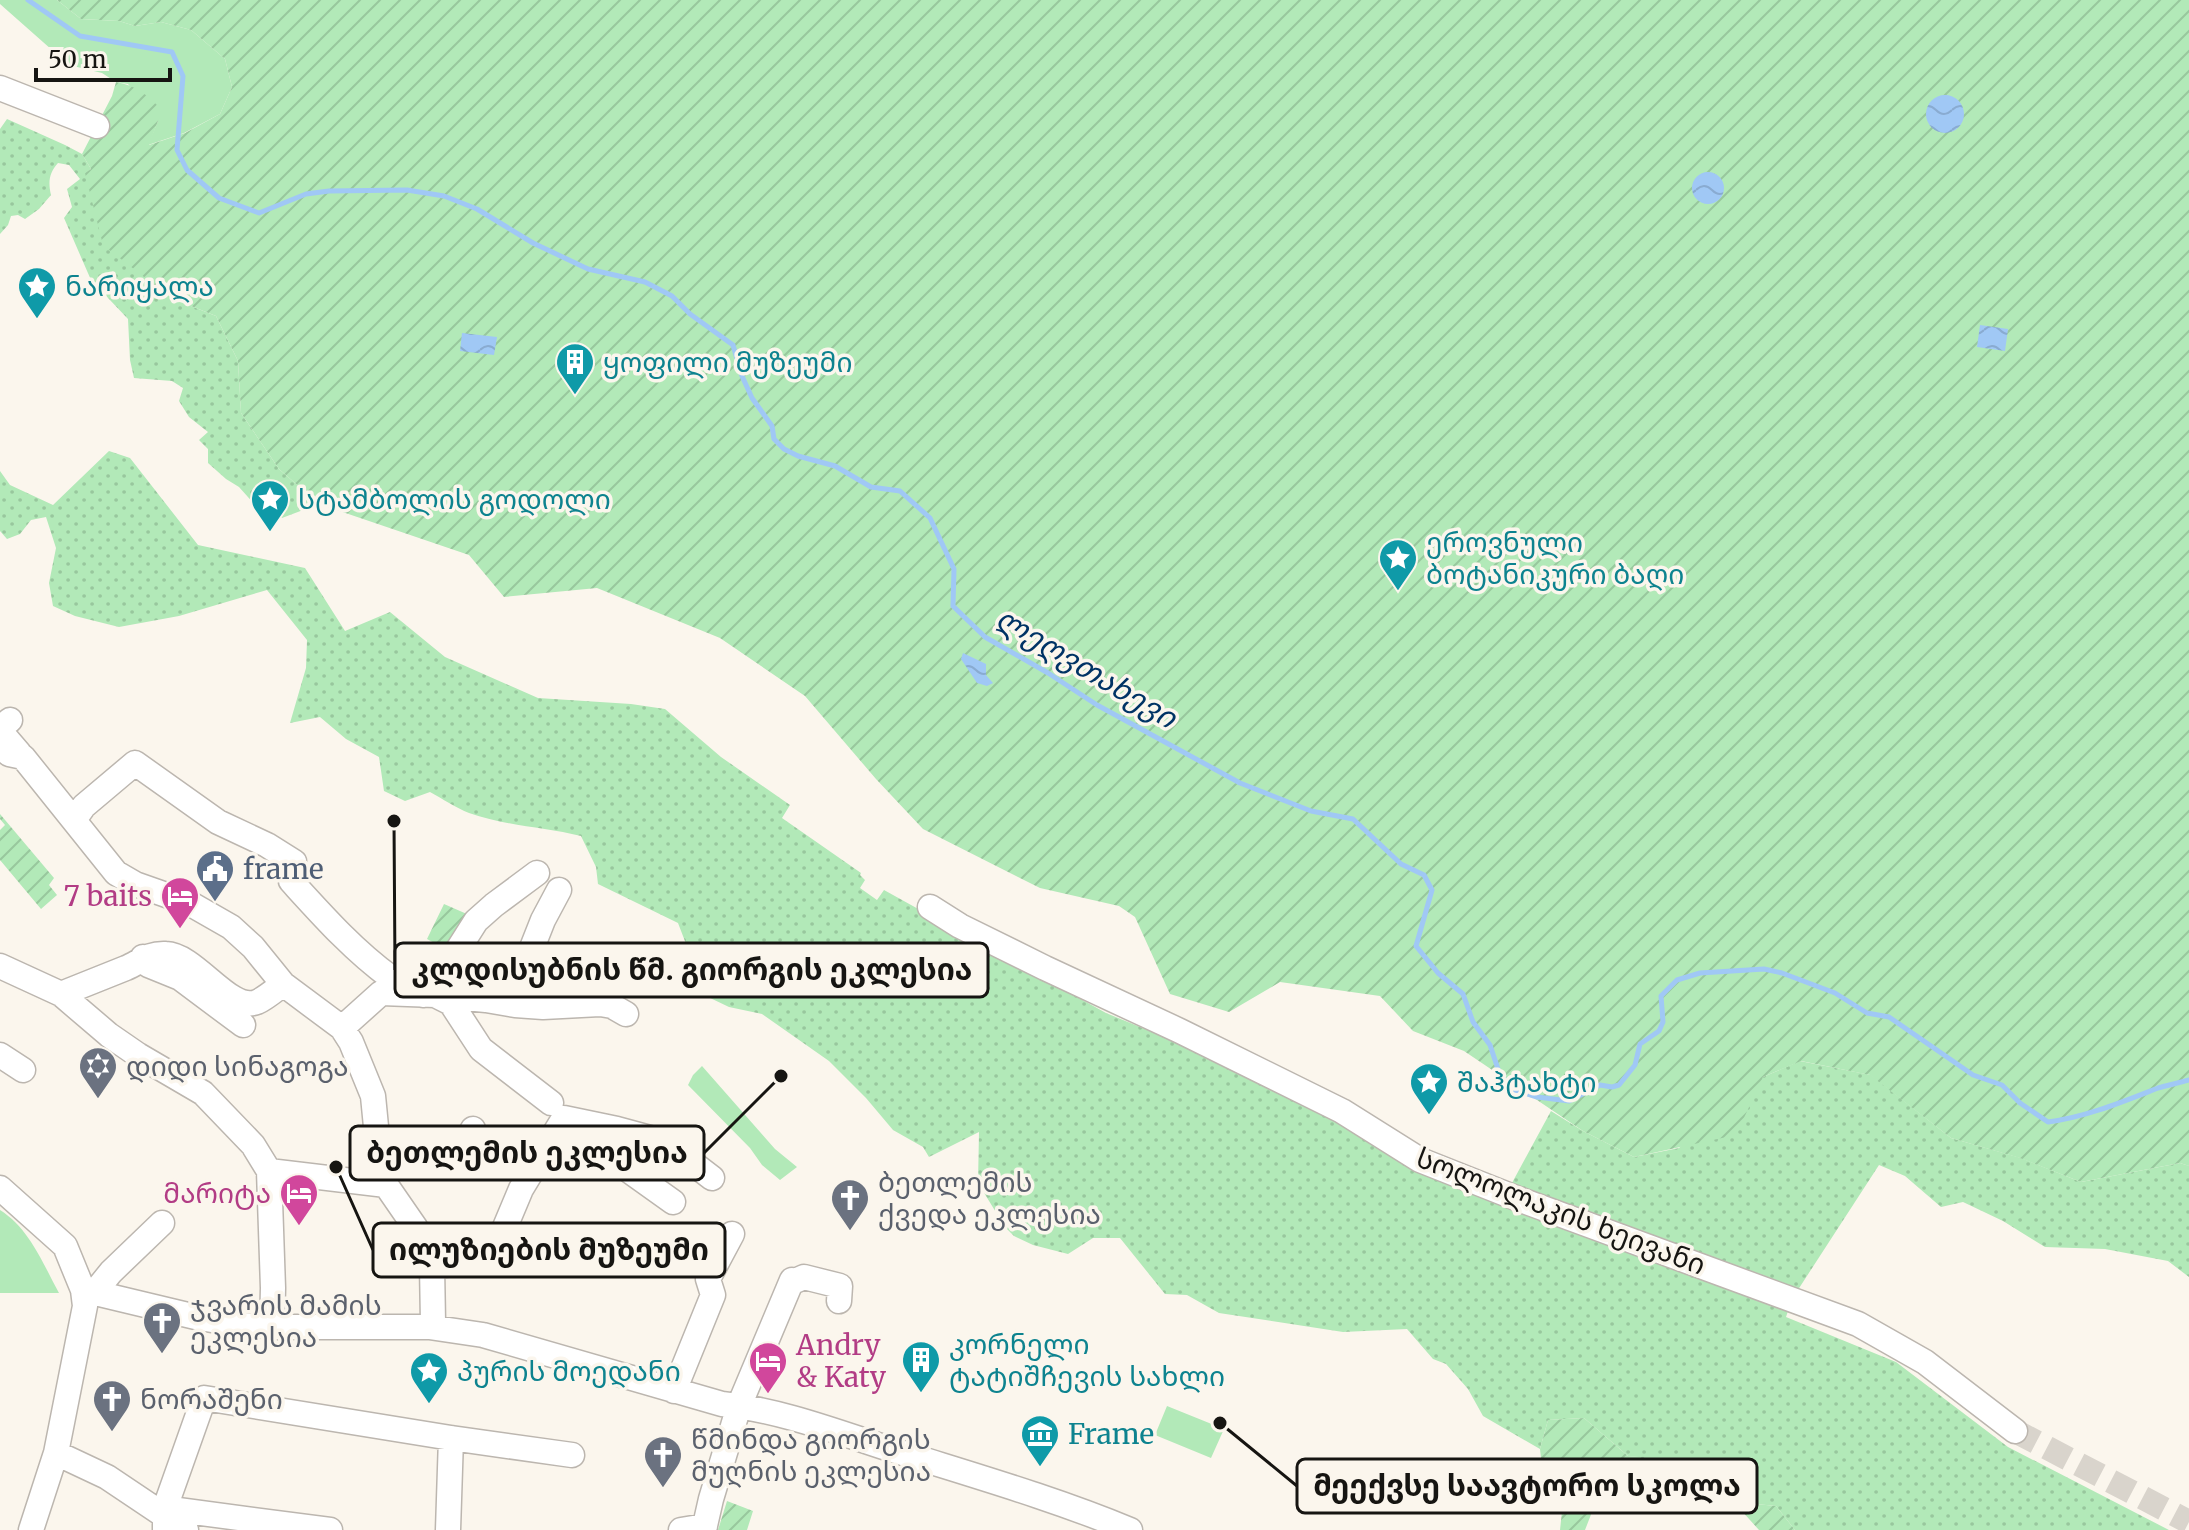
<svg xmlns="http://www.w3.org/2000/svg" width="2189" height="1530" viewBox="0 0 2189 1530" font-family="Merriweather,'Noto Sans Georgian',serif">
	<defs>
		<pattern id="grass-dots" width="8" height="8" patternUnits="userSpaceOnUse" patternTransform="scale(2)"><rect width="8" height="8" fill="#b2e9b8"/><path d="M2 2h.1M6 6h.1" fill="none" stroke="#98c79d" stroke-width="1.8" stroke-linecap="round"/></pattern>
		<pattern id="garden-furrows" width="10" height="10" patternUnits="userSpaceOnUse" patternTransform="scale(2)"><rect width="10" height="10" fill="#b2e9b8"/><path d="M-1 1l2-2M0 10L10 0M9 11l2-2" fill="none" stroke="#98c79d"/></pattern>
		<pattern id="water-waves" width="16" height="10" patternUnits="userSpaceOnUse" patternTransform="scale(2)"><rect width="16" height="10" fill="#a0c8f5"/><path d="M0 5q4-4 8 0t8 0" fill="none" stroke="#89abd1"/></pattern>
	</defs>
	<rect width="100%" height="100%" fill="#fbf6ed"/>
	<path fill="url(#grass-dots)" d="M7,119L65,145L82,154L91,169L86,173L93,202L171,298L216,316L238,361L241,413L279,469L319,504L282,518L256,506L239,487L226,479L208,463V449L199,440L208,432L189,417L179,401L183,388L172,381L134,378L130,360L128,319L91,280L64,218L72,207L67,189L80,179L69,165L58,163C49,173 48,182 51,195L39,209L25,219L18,215L11,216L8,225L0,234V129Z
		M109,451L130,458L198,545L305,568L345,631L390,612L445,657L538,698L631,704L665,709L721,757L790,805L782,818L861,873L860,875L865,880L860,888L877,900L884,890L1106,1013L1196,1050L1506,1194L1551,1111L1583,1131L1634,1157L1679,1148L1763,1077L1800,1061L1871,1075L1951,1138L2021,1158L2081,1182L2180,1163L2189,1166V1277L2168,1261L2105,1249L2045,1247L2003,1221L1963,1202L1941,1207L1905,1176L1879,1165L1792,1299L1786,1317L1896,1362L2008,1447L2169,1530H1795L1776,1506L1746,1503L1728,1483L1649,1458L1628,1456L1584,1418L1548,1420L1540,1449L1483,1416L1468,1389L1446,1364L1433,1359L1407,1329L1343,1332L1219,1313L1187,1295L1165,1294L1120,1238H1093L1068,1254L1033,1245L1014,1236L1005,1227L978,1183L979,1132L929,1157L923,1147L893,1130L866,1098L829,1061L762,1014L729,1007L706,996L678,923L598,884L596,867L581,836C544,827 506,826 469,813C456,808 443,799 430,792L405,801L384,791L379,757L346,739L320,717L290,723L306,668L307,640L267,590L179,616L119,627L75,616L53,606L49,583L56,548L46,517L31,520L20,534L7,539L0,531V471L10,485L53,505Z"/>
	<path fill="#b2e9b8" d="M0,0H57L81,19L119,21L135,26L161,22L191,30L225,59L232,87L220,114L184,133L148,145L158,121L128,84L116,82L102,73L69,65L0,4Z
		M702,1066L775,1149L797,1167L780,1180L762,1165L750,1148L688,1085L693,1075Z
		M0,1210C30,1229 43,1264 59,1293H0Z
		M1167,1406L1224,1429L1211,1458L1155,1435Z"/>
	<path fill="url(#garden-furrows)" d="M57,0H2189V1166L2180,1163L2081,1182L2020,1158L1951,1138L1870,1075L1801,1061L1763,1077L1736,1135L1634,1157L1583,1131L1464,1051L1413,1031L1380,996L1280,982L1229,1012L1170,994L1135,917L1119,906L1040,888L923,829L876,779L805,696L720,638L597,588L504,597L469,555L319,504L279,469L241,413L238,361L216,316L171,298L103,245L85,173L91,169L82,154L112,96L116,82C135,85 147,95 160,108L158,121L149,145L185,133L220,114L232,87L225,59L191,30L161,22L135,26L119,21L81,19Z
		M0,814L54,878L49,885L57,895L41,909L0,860V830L5,825L0,819Z
		M444,904L476,918L451,952L427,939Z
		M1584,1418L1628,1456L1679,1459L1728,1483L1746,1503L1776,1506L1795,1530H1759L1740,1509L1696,1489L1622,1478L1599,1494L1585,1530H1560L1563,1502L1543,1477L1540,1449L1548,1420Z
		M727,1501L753,1511L747,1530H718Z"/>
	<path fill="url(#water-waves)" d="M1926 114a19 19 0 1 1 38 0a19 19 0 1 1-38 0Z
		M1692 188a16 16 0 1 1 32 0a16 16 0 1 1-32 0Z
		M1980,325L2008,329L2005,351L1977,347Z
		M462,333L497,337L494,355L460,351Z
		M963,653L986,664V675L993,683L987,686L977,683L961,659Z"/>
	<g fill="none" stroke-linecap="round" stroke-linejoin="round">
		<path stroke="#a0c8f5" stroke-width="5" d="M28,0L80,36L172,52L183,76L177,150L187,170L219,198L259,213L306,194L329,191L407,190L444,196L477,209L533,243L588,269L645,282L672,296L690,314L733,345L742,376L752,398L772,426L774,439L784,449L798,456L835,466L871,487L900,491L930,518L954,569L953,606L985,637L1048,673L1097,705L1240,783L1311,811L1353,819L1401,864L1424,875L1432,890L1416,946L1438,973L1463,994L1473,1022L1490,1045L1499,1072L1512,1089L1537,1097L1569,1101L1600,1085L1612,1087L1619,1085L1635,1065L1640,1044L1659,1031L1663,1022L1661,996L1677,980L1700,973L1764,969L1782,973L1835,993L1867,1013L1889,1017L1973,1075L2002,1085L2020,1103L2048,1122C2086,1117 2122,1102 2158,1088C2168,1085 2179,1083 2189,1080"/>
		<path stroke="#d9d4cc" stroke-width="24" stroke-dasharray="24 12" stroke-linecap="butt" d="M2015,1431L2189,1522"/>
		<g stroke="#bcb6af" stroke-width="27">
			<path id="minor" d="M0,88L97,126
				M10,720L2,727L1,732L19,753
				M0,744L9,754L23,757L116,873L135,884L189,903L231,927L253,947L283,984L342,1028L351,1042L373,1096L378,1147L386,1185L415,1227L432,1266L433,1322L429,1327
				M74,820L84,806L135,763L218,822L267,845L294,862L291,881C322,915 353,950 390,977C400,985 412,988 423,995
				M537,873L494,905L476,921L438,981L435,995L451,1003L481,1049L551,1103
				M559,890L543,920L526,963V967L600,1004L612,1006L626,1014
				M930,907L960,926L1045,968L1180,1031L1342,1111L1420,1160L1521,1200L1858,1324L1925,1362L2015,1431
				M143,957L148,965L180,978L243,1025
				M0,966L61,994L109,1035L138,1055L203,1093L253,1145L269,1171L273,1288L272,1327
				M61,994C83,985 104,977 126,968C140,962 148,953 166,954C196,955 230,1013 257,1002C266,998 275,990 283,984
				M342,1028L381,993L435,995L486,1000L515,1005L543,1007L600,1004
				M0,1055L23,1070
				M547,1145L561,1141L610,1157L673,1202
				M378,1147L398,1148L437,1161L451,1160L460,1153L473,1129
				M269,1171L386,1185
				M0,1188L65,1246L83,1290L85,1306L56,1453L31,1530
				M495,1251L521,1189L564,1118L617,1129L665,1142L712,1178
				M432,1266L465,1263L495,1251L545,1242L594,1245L617,1250
				M83,1290L200,1318L241,1325L272,1327H429L483,1335L722,1404C780,1410 837,1432 893,1450C972,1475 1053,1498 1130,1530
				M94,1293L111,1272L162,1223
				M674,1391L713,1295L708,1279L732,1234
				M56,1453L107,1477L186,1530
				M166,1517L178,1510L330,1530
				M165,1530V1508L204,1398L451,1438L572,1455
				M448,1530L451,1438
				M681,1530L705,1526
				M704,1530L711,1499L739,1406L792,1280L795,1281L804,1277L840,1286L839,1301"/>
		</g>
		<use href="#minor" stroke="#fff" stroke-width="24"/>
	</g>
	<defs>
		<g id="sight-pin" transform="scale(2)"><path d="M0 17L-7.5 6A9.5 9.5 0 1 1 7.5 6Z" fill="#0f9aa8" stroke="#fbf6ed"/><path d="M0-6L1.8-2.2L6-1.7L2.9 1.2L3.7 5.4L0 3.3L-3.7 5.4L-2.9 1.2L-6-1.7L-1.8-2.2Z" fill="#fff"/></g>
		<g id="building-pin" transform="scale(2)"><path d="M0 17L-7.5 6A9.5 9.5 0 1 1 7.5 6Z" fill="#0f9aa8" stroke="#fbf6ed"/><path d="M-4-6H4V6H1V3H-1V6H-4ZM-2.5-4.3h1.7v1.8h-1.7ZM.8-4.3h1.7v1.8H.8ZM-2.5-1h1.7V.8h-1.7ZM.8-1h1.7V.8H.8Z" fill="#fff"/></g>
		<g id="civic-pin" transform="scale(2)"><path d="M0 17L-7.5 6A9.5 9.5 0 1 1 7.5 6Z" fill="#5c6f8a" stroke="#fbf6ed"/><path d="M-.6-6.5H3V-4.5H.6V-3L4-1V1h2V6H-6V1h2V-1L-.6-3ZM-1.2 2.5V6h2.4V2.5Z" fill="#fff"/></g>
		<g id="hotel-pin" transform="scale(2)"><path d="M0 17L-7.5 6A9.5 9.5 0 1 1 7.5 6Z" fill="#d1479c" stroke="#fbf6ed"/><path d="M-6-4.5h1.5V1H6V5H4.5V3h-9V5H-6ZM-4 0a1.8 1.8 0 1 1 3.6 0ZM.5 0V-2.5h3Q6-2.5 6 0Z" fill="#fff"/></g>
		<g id="synagogue-pin" transform="scale(2)"><path d="M0 17L-7.5 6A9.5 9.5 0 1 1 7.5 6Z" fill="#6b7280" stroke="#fbf6ed"/><path d="M0-6.5L5.6 3.2H-5.6ZM0 6.5L5.6-3.2H-5.6Z" fill="#fff"/></g>
		<g id="church-pin" transform="scale(2)"><path d="M0 17L-7.5 6A9.5 9.5 0 1 1 7.5 6Z" fill="#6b7280" stroke="#fbf6ed"/><path d="M-1.2-6h2.4v3.5h3.3v2.4h-3.3V6h-2.4V-.1h-3.3v-2.4h3.3Z" fill="#fff"/></g>
		<g id="museum-pin" transform="scale(2)"><path d="M0 17L-7.5 6A9.5 9.5 0 1 1 7.5 6Z" fill="#0f9aa8" stroke="#fbf6ed"/><path d="M0-6L6-3V-2H-6V-3ZM-5-1h2V3h-2ZM-1-1h2V3h-2ZM3-1h2V3H3ZM-6 4H6V6H-6Z" fill="#fff"/></g>
	</defs>
	<g fill-rule="evenodd">
		<use href="#sight-pin" x="37" y="286"/>
		<use href="#building-pin" x="575" y="362"/>
		<use href="#sight-pin" x="270" y="499"/>
		<use href="#sight-pin" x="1398" y="558"/>
		<use href="#civic-pin" x="215" y="869"/>
		<use href="#hotel-pin" x="180" y="896"/>
		<use href="#synagogue-pin" x="98" y="1066"/>
		<use href="#sight-pin" x="1429" y="1082"/>
		<use href="#hotel-pin" x="299" y="1193"/>
		<use href="#church-pin" x="850" y="1198"/>
		<use href="#church-pin" x="162" y="1321"/>
		<use href="#building-pin" x="921" y="1360"/>
		<use href="#hotel-pin" x="768" y="1361"/>
		<use href="#sight-pin" x="429" y="1371"/>
		<use href="#church-pin" x="112" y="1399"/>
		<use href="#museum-pin" x="1040" y="1434"/>
		<use href="#church-pin" x="663" y="1455"/>
	</g>
	<g text-anchor="middle" stroke-width="7" stroke-linejoin="round" paint-order="stroke">
		<g font-size="28" fill="#0d838f" stroke="#fbf6ed" text-anchor="start">
			<text x="65" y="296">ნარიყალა</text>
			<text x="603" y="372">ყოფილი მუზეუმი</text>
			<text x="298" y="509">სტამბოლის გოდოლი</text>
			<text x="1426" y="552">ეროვნული<tspan x="1426" dy="32">ბოტანიკური ბაღი</tspan></text>
			<text x="1457" y="1092">შაჰტახტი</text>
			<text x="949" y="1354">კორნელი<tspan x="949" dy="32">ტატიშჩევის სახლი</tspan></text>
			<text x="457" y="1381">პურის მოედანი</text>
			<text x="1068" y="1444">Frame</text>
		</g>
		<g font-size="28" fill="#4e5e75" stroke="#fbf6ed" text-anchor="start">
			<text x="243" y="879">frame</text>
		</g>
		<g font-size="28" fill="#b23c85" stroke="#fbf6ed" text-anchor="end">
			<text x="152" y="906">7 baits</text>
			<text x="271" y="1203">მარიტა</text>
			<text x="796" y="1355" text-anchor="start">Andry<tspan x="796" dy="32">&amp; Katy</tspan></text>
		</g>
		<g font-size="28" fill="#5b616d" stroke="#fbf6ed" text-anchor="start">
			<text x="126" y="1076">დიდი სინაგოგა</text>
			<text x="878" y="1192">ბეთლემის<tspan x="878" dy="32">ქვედა ეკლესია</tspan></text>
			<text x="190" y="1315">ჯვარის მამის<tspan x="190" dy="32">ეკლესია</tspan></text>
			<text x="140" y="1409">ნორაშენი</text>
			<text x="691" y="1449">წმინდა გიორგის<tspan x="691" dy="32">მუღნის ეკლესია</tspan></text>
		</g>
		<g font-size="28" fill="#161512" stroke="#fbf6ed">
			<text transform="translate(1561 1211) rotate(21)" y="10">სოლოლაკის ხეივანი</text>
		</g>
		<g font-size="30" font-style="italic" fill="#003365" stroke="#fbf6ed">
			<text transform="translate(1086 668) rotate(31)" y="10">ლეღვთახევი</text>
		</g>
	</g>
	<path fill="none" stroke="#161512" stroke-width="3" d="M394 821L395 970M781 1076L704 1153M336 1167L373 1250M1220 1423L1297 1486"/>
	<g fill="#161512" stroke="#fbf6ed" stroke-width="3">
		<circle cx="394" cy="821" r="8"/>
		<circle cx="781" cy="1076" r="8"/>
		<circle cx="336" cy="1167" r="8"/>
		<circle cx="1220" cy="1423" r="8"/>
	</g>
	<g fill="#fbf6ed" stroke="#161512" stroke-width="3">
		<rect x="395" y="943" width="593" height="54" rx="8"/>
		<rect x="350" y="1126" width="354" height="54" rx="8"/>
		<rect x="373" y="1223" width="352" height="54" rx="8"/>
		<rect x="1297" y="1459" width="460" height="54" rx="8"/>
	</g>
	<g font-size="30" text-anchor="middle" font-weight="bold" fill="#161512">
		<text x="692" y="980">კლდისუბნის წმ. გიორგის ეკლესია</text>
		<text x="527" y="1163">ბეთლემის ეკლესია</text>
		<text x="549" y="1260">ილუზიების მუზეუმი</text>
		<text x="1527" y="1496">მეექვსე საავტორო სკოლა</text>
	</g>
	<path d="M36 68v12h134v-12" fill="none" stroke="#161512" stroke-width="4"/>
	<text x="48" y="68" font-size="24" fill="#161512" stroke="#fbf6ed" stroke-width="6" paint-order="stroke">50 m</text>
</svg>
